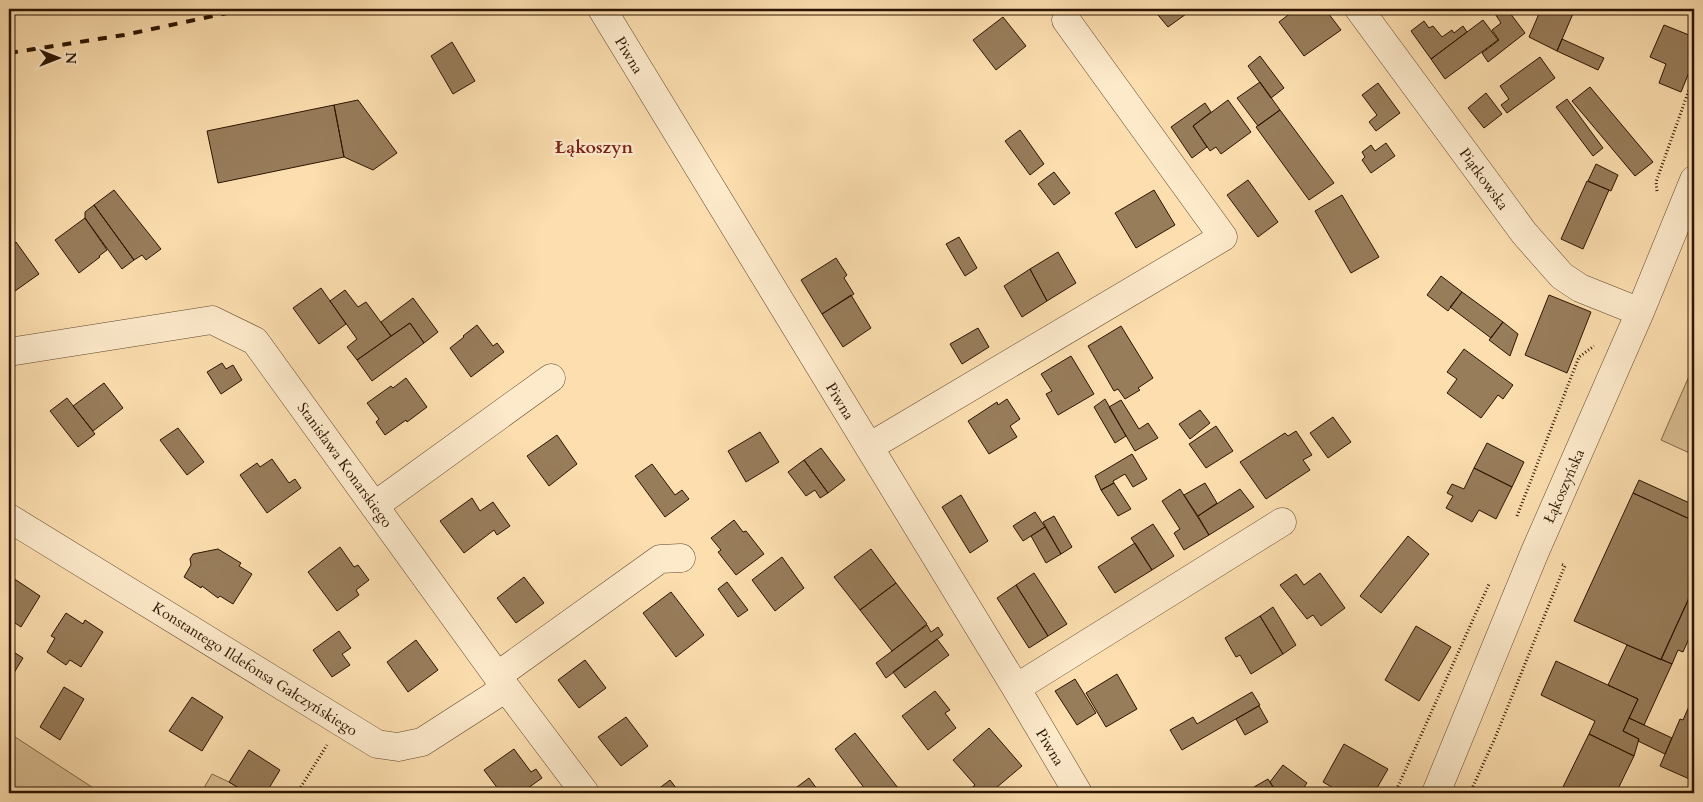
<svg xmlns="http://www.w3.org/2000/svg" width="1703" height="802" viewBox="0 0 1703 802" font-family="Cardo,serif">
	<rect width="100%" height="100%" fill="#fcdeaf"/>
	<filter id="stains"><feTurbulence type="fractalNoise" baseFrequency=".004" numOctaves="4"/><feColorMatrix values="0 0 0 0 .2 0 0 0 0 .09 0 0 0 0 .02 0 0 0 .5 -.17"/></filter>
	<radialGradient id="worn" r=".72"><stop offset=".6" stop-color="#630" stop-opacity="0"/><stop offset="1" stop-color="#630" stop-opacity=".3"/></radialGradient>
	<path fill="#d9bc91" stroke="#826848" d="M1694,365V455L1661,440Z
		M9,733L101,793H9Z
		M212,774L229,782L247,793H201Z"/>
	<path fill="#987d5b" stroke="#2c1400" d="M1167,9H1193L1168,27L1158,15Z
		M1296,9H1325L1341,30L1304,56L1279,22Z
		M1464,9H1487L1479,14L1467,12Z
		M1492,9H1507L1525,33L1488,62L1482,53L1499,40L1492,30L1501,23Z
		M1541,9H1575L1557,51L1529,37Z
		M1003,17L1026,46L996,70L973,40Z
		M1483,20L1498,40L1445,79L1431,59Z
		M1424,21L1429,28L1433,26L1442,37L1452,30L1454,33L1463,26L1467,32L1431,59L1411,31Z
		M1664,25L1694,37V60L1681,92L1659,83L1666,64L1650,57Z
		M1562,39L1604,58L1598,70L1557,51Z
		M452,42L475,81L453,94L431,56Z
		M1260,56L1284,88L1271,98L1248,66Z
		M1540,57L1555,78L1507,113L1501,105L1509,99L1500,86Z
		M1260,82L1280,110L1258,126L1237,98Z
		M1378,83L1400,113L1376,131L1369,122L1377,115L1362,95Z
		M1590,87L1653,162L1635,176L1572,101Z
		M1486,93L1502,114L1484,128L1468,108Z
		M1567,99L1603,148L1593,156L1556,107Z
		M358,100L397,153L373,170L344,157L334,105Z
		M1228,100L1251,132L1221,154L1216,147L1210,151L1193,126Z
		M1205,103L1211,112L1193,126L1207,147L1192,158L1171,127Z
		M334,105L344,157L218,183L207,131Z
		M1280,110L1334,183L1309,200L1256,127Z
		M1020,130L1044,164L1030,175L1005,141Z
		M1386,143L1395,156L1371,173L1362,160L1365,157L1362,152L1371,145L1375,151Z
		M1596,164L1618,175L1611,191L1588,181Z
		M1054,172L1070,193L1054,205L1038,184Z
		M1248,180L1278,222L1258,237L1227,195Z
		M1587,181L1609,190L1583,249L1561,239Z
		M114,190L161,249L146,260L142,255L134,260L94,205Z
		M1154,190L1175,225L1136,248L1115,213Z
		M1342,195L1379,257L1351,273L1315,211Z
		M94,205L134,260L122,269L85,218V212Z
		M85,218L107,250L99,256L100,257L79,273L55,240Z
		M959,237L977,268L965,276L946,244Z
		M16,242L39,274L15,291L9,281V248Z
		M1058,252L1076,283L1047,301L1030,269Z
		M836,258L847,275L844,278L854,294L822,314L801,280Z
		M1030,269L1047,301L1022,317L1004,286Z
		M1441,276L1462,292L1448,311L1427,295Z
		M9,281L15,291L9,296Z
		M321,288L346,324L319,344L293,308Z
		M345,290L358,307L366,302L391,336L357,360L347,347L357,339L330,301Z
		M1462,292L1503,322L1491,338L1450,307Z
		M851,295L871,328L843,347L822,314Z
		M1549,295L1591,312L1567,373L1525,355Z
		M413,298L438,332L424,343L410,323L391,336L381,322Z
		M1503,322L1518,334L1510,356L1489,340Z
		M410,323L424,343L372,381L357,360Z
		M477,325L493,346L497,343L504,352L471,377L450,348L464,337L463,336Z
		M1121,326L1153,378L1138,388L1140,390L1125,399L1118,389L1114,391L1088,346Z
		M978,328L989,347L962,364L950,344Z
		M1464,349L1513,385L1503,399L1498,395L1481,418L1447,393L1457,379L1447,372Z
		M1071,356L1094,394L1058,415L1046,394L1052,391L1041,374Z
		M222,363L226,369L233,365L242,380L221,394L207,372Z
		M406,378L427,407L407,422L406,420L385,435L376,422L379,419L367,403L391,386L393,388Z
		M104,383L123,408L93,431L73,406Z
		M67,398L95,434L78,447L50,411Z
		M1007,399L1020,419L1010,426L1017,437L989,454L968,421L997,402L998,405Z
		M1105,399L1126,436L1115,443L1094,407Z
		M1121,400L1139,429L1148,423L1158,438L1135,451L1109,407Z
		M1200,410L1210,423L1190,439L1179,424Z
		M1333,417L1351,442L1328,458L1310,433Z
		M1216,426L1233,451L1206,468L1189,444Z
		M178,428L204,462L187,475L160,440Z
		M1296,431L1312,455L1303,460L1310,470L1266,499L1240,462L1285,433L1288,436Z
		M760,432L779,462L746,482L728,451Z
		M557,435L577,464L549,486L527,456Z
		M1487,443L1524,462L1512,487L1474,468Z
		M821,448L845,480L828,493L804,460Z
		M1132,454L1147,479L1133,487L1125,474L1113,481L1114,483L1101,490L1095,476Z
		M272,459L289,483L295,479L301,488L267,513L240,475L257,463L260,467Z
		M804,460L828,493L820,498L815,490L806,496L788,472Z
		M652,464L675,495L682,490L689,499L665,517L635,476Z
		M1474,468L1512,487L1496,519L1479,510L1472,522L1446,508L1453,496L1447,493L1452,484L1464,489Z
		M1639,480L1694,505V521L1633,493Z
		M1114,483L1131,509L1118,516L1101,490Z
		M1205,483L1217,503L1198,516L1184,495Z
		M1180,489L1209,535L1184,550L1174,533L1180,529L1162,501Z
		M1240,489L1254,507L1209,535L1198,516Z
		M1633,493L1694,521V587L1661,660L1574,621Z
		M961,495L988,541L970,553L942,507Z
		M472,498L480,511L493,502L510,526L497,535L494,530L464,553L440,521Z
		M1035,512L1045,527L1023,541L1013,526Z
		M1054,516L1072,547L1061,554L1043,522Z
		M734,520L743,532L746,531L764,554L736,575L718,552L721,550L711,538Z
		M1153,524L1174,556L1152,570L1131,538Z
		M1045,527L1061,554L1046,563L1031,536Z
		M1408,536L1429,554L1381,613L1360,596Z
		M1135,543L1152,570L1115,593L1098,567Z
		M340,547L354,567L358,565L369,580L356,590L359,595L337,611L308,572Z
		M218,549L241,563L239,566L252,574L233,604L220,596L218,598L202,586L201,588L184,577L191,565L190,559L193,554Z
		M871,549L896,583L860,610L834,577Z
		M782,557L804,588L775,611L752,580Z
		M1034,573L1067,624L1048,636L1016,585Z
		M1320,573L1345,608L1321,626L1313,615L1307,619L1280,585L1296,574L1304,585Z
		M10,576L40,596L21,627L9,619V579Z
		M524,577L544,603L516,623L497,598Z
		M727,582L748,610L738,617L718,589Z
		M896,583L927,624L892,651L860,610Z
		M1016,585L1048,636L1029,648L997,598Z
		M1694,587V627L1683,652L1678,650L1672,664L1661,659Z
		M671,592L704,635L676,657L643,613Z
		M1273,607L1296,645L1283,654L1260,616Z
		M66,613L83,624L85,620L103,632L81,667L70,660L66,665L47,652L55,638L51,636Z
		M1260,616L1283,654L1251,674L1240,655L1236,657L1225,638Z
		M927,625L931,632L938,627L943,635L886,678L876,663Z
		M1416,626L1451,647L1419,701L1385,680Z
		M339,631L351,648L342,654L350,665L332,677L313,650Z
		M937,639L949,655L905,688L893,672Z
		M416,640L438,670L408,692L387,662Z
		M1627,645L1672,664L1644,725L1629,718L1638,699L1608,685Z
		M9,649L23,658L9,681Z
		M585,660L606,688L579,708L558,680Z
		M1556,661L1638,699L1623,731L1639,739L1634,756L1589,734L1595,721L1541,695Z
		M1117,674L1137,709L1106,727L1086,693Z
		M1075,679L1096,713L1077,725L1055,691Z
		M64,687L84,699L60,740L40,727Z
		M935,691L950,710L945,713L956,728L928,750L902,716Z
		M1252,692L1260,705L1182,750L1170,730L1193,717L1197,724Z
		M1694,695V781L1660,766L1680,719L1683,720Z
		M192,697L223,717L202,751L169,731Z
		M1259,706L1268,722L1245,735L1236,719Z
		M626,717L648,746L621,766L598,737Z
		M1629,718L1672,738L1665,754L1638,741L1639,739L1623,731Z
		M989,728L1022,766L990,793H972L970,789L975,785L953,760Z
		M855,733L902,793H868L835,749Z
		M1589,734L1634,756L1616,793H1560Z
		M1344,744L1388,769L1374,793H1342L1323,782Z
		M514,749L531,772L536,769L542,778L521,793H501L484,770Z
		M249,750L280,770L266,793H247L229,782Z
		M1283,765L1307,783L1300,793H1277L1270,782Z
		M809,778L820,793H789Z
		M1268,779L1277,793H1258L1254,787Z
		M670,780L680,793H653Z
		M459,787L464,793H450Z"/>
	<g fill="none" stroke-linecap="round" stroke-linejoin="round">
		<g stroke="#60462c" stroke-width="29">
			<path id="minor" d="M602,9L1016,688L1078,793
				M1359,9L1524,233L1562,276L1580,288L1640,312
				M9,352L212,320L255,341L506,688L585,793
				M869,447L1223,237L1066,20
				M374,506L551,378
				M9,518L377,744L398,747L422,742L506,688
				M497,676L660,559L681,558
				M1016,688L1282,522
				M1436,793L1534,554L1640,312L1694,180"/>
		</g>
		<path stroke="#2c1400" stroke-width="3" stroke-dasharray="1 2.5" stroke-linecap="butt" d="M1657,191L1656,182L1694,76
			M1517,516L1579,357L1594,346
			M297,793L327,745
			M1395,793L1489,584
			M1470,793L1495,738L1561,575L1565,566L1561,564"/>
		<use href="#minor" stroke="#fdeacb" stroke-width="28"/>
		<path stroke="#2c1400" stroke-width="4" stroke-dasharray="9 9" stroke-linecap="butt" d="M9,53L124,35L246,9"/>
	</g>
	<g text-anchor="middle" stroke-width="5" stroke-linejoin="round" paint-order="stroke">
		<g font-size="15" fill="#2c1400" stroke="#fdeacb">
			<text transform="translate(629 55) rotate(59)" y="5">Piwna</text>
			<text transform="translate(1484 179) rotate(54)" y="5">Piątkowska</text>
			<text transform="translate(840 401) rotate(59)" y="5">Piwna</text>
			<text transform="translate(345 465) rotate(54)" y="5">Stanisława Konarskiego</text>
			<text transform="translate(1564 486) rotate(-66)" y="5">Łąkoszyńska</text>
			<text transform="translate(255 669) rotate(32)" y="5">Konstantego Ildefonsa Gałczyńskiego</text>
			<text transform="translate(1050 747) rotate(59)" y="5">Piwna</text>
		</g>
		<g font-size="18" font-weight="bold" fill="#7a1f14" stroke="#fdeacb">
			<text x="594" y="153">Łąkoszyn</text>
		</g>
	</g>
	<rect width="1703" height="802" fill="none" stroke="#fcdeaf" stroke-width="30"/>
	<rect x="10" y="10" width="1683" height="782" fill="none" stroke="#2c1400" stroke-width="2.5"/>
	<rect x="15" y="15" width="1673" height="772" fill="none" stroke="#2c1400"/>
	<g transform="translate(58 58) rotate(90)" stroke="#fdeacb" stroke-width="4" paint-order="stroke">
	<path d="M0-4L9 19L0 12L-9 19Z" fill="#2c1400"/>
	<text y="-8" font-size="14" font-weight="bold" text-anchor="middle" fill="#2c1400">N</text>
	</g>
	<rect width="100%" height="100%" filter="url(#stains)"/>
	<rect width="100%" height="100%" fill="url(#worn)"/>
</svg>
